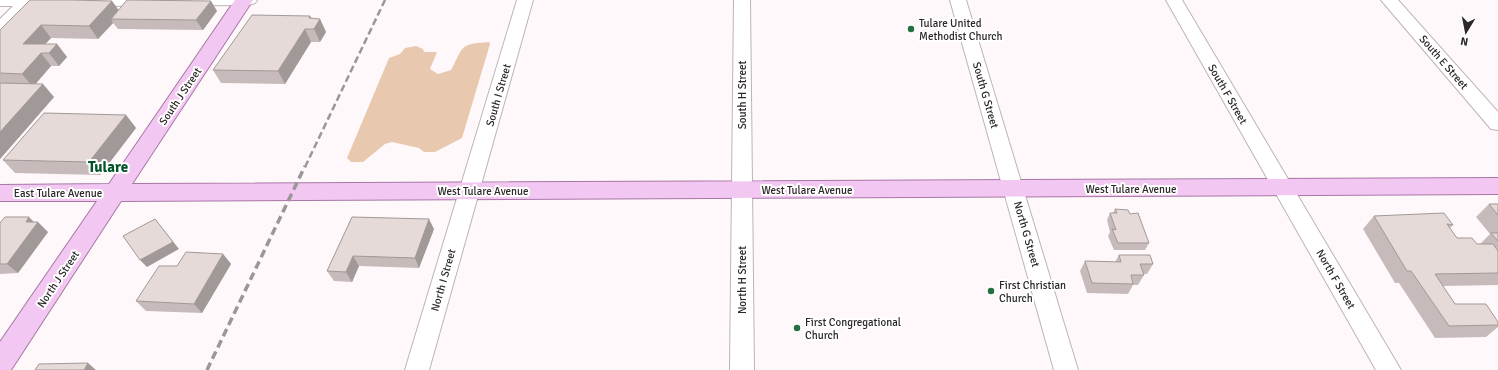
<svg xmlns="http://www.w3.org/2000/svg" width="1498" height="370" viewBox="0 0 1498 370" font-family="Signika,sans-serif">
	<rect width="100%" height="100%" fill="#fff8fa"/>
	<path fill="#e9c8b0" d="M489,42L490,44L462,138L435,152H424L419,148L392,142L385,144L363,162H351L347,158L389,58L400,54L405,48L416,46L423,49L424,52H437L430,69L438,74L451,70C464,46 459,44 489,42Z"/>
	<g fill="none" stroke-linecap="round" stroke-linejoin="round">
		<g stroke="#beb3b6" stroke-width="2">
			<path id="minor" d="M0,0H63L64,1L62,4L31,6L6,33L0,34V19L13,6H0Z
				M79,0H257L255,3L249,5L86,6L80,4Z
				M517,0H533L429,370H405Z
				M734,0H750L754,370H730Z
				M950,0H966L1078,370H1054Z
				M1166,0H1182L1401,370H1376Z
				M1381,0H1398L1498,112V130L1491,129Z"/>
		</g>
		<g stroke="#a777a6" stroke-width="2">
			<path id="major" d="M235,0H253L132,184L1498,178V194L121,201L11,370H0V342L97,201H0V185L109,184Z"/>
		</g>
		<use href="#minor" fill="#fff" fill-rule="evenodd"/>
		<use href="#major" fill="#f2c7f2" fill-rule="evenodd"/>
		<path stroke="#9c9698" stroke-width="2.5" stroke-dasharray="7 3.5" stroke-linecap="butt" d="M305,167L385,0"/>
		<path stroke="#9c9698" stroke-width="3.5" stroke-dasharray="8 4.5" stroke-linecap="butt" d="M207,370L305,166"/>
	</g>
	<path fill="#c6bbba" d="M112,1L119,10L217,11L203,30L118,29L113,23L98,39L51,38L45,44H57L67,57L59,66H51L35,84L54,97L0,159V30Z
		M310,16L312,19H320L326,32L320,42H311L285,84L221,83L213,70Z
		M126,115L136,128L100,175L15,173L3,160Z
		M1489,204H1498V285L1443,286L1455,304L1498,322V327L1486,337L1435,338L1399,283H1395L1363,229L1374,216L1453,225L1450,228L1457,238L1477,244H1480L1490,234L1476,217Z
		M1115,209L1130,214L1149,243L1145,250H1114L1108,236L1110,232L1107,220L1110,213H1113Z
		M352,217L434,229L419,268L359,266L352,282L334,281L327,271Z
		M34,222L48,232L18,273L0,274V223Z
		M223,254L231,264L202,313L146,311L136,301L177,266Z
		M1119,255L1153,264L1147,274H1143L1144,275L1138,285H1133L1128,294L1087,293L1080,271L1085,261L1115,262Z"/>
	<path fill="#a19997" d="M112,1L121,14L111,19L113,23L98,39L89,26Z
		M211,1L217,11L203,30L196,20Z
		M310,16L315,27L320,19L326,32L320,42L309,18Z
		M41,25L51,38L33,57L23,44Z
		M305,29L311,42L285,84L278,71Z
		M57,44L67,57L59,66L49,53Z
		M41,53L51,66L33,87L22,74Z
		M43,84L54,97L0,159V132Z
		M126,115L136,128L100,175L89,162Z
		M29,217L36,224L38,222L48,232L18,273L7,264L26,222Z
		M155,219L179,249L147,267L140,260Z
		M429,219L434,229L419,268L415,258Z
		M223,254L231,264L202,313L194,304Z
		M353,256L359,266L352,282L346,272Z
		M88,363L96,370H84Z"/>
	<path fill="#e6dad8" stroke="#a19997" d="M30,0H72L112,1L89,26L41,25L23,44H57L49,53H41L22,74L0,73V30Z
		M127,0H128L211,1L196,20L111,19Z
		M252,15L310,16L309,18L320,19L314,29H305L278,71L213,70Z
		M0,83L43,84L0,132Z
		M44,113L126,115L89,162L3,160Z
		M1489,204H1498V215Z
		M1115,209L1128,210L1130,214L1138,213L1149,243H1118L1112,229L1116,230L1110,213H1117Z
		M1444,213L1453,225L1447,224L1457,238H1472L1477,244H1493L1498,251V273L1435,274L1455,304H1486L1498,322V325L1449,326L1411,271H1407L1374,216Z
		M5,217H29L26,222H38L7,264H0V223Z
		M352,217L429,219L415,258L353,256L346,272L327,271Z
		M155,219L173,242L140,260L123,236Z
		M1491,233H1498V241Z
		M186,252L223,254L194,304L136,301L159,266H177Z
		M1119,255H1150L1153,264H1140L1144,275H1131L1133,284L1092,283L1085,261L1121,262Z
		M88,363L84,370H35L39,364Z"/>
	<g fill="#217040" stroke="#fff" stroke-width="1.5">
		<circle cx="911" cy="29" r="4"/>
		<circle cx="991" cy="291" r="4"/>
		<circle cx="797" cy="328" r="4"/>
	</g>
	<g text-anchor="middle" stroke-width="4" stroke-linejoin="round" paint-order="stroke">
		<g font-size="11" fill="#2c2729" stroke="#fff" text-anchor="start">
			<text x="919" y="27">Tulare United<tspan x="919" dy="13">Methodist Church</tspan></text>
			<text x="999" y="289">First Christian<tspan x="999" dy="13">Church</tspan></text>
			<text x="805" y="326">First Congregational<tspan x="805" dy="13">Church</tspan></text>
		</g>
		<g font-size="11" fill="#2c2729" stroke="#fff">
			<text transform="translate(1444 62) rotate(49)" y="4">South E Street</text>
			<text transform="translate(1228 94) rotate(60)" y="4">South F Street</text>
			<text transform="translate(498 95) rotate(-74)" y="4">South I Street</text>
			<text transform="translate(742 95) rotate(-90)" y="4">South H Street</text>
			<text transform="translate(986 95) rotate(74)" y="4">South G Street</text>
			<text transform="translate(180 96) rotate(-56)" y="4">South J Street</text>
			<text x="1131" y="193">West Tulare Avenue</text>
			<text x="807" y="194">West Tulare Avenue</text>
			<text x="483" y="195">West Tulare Avenue</text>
			<text x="58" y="197">East Tulare Avenue</text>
			<text transform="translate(1027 234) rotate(74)" y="4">North G Street</text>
			<text transform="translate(58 279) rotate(-56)" y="4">North J Street</text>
			<text transform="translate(1336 279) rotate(60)" y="4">North F Street</text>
			<text transform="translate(443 280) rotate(-74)" y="4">North I Street</text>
			<text transform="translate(742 280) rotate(-90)" y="4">North H Street</text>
		</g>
		<g font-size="15" font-weight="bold" fill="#03542a" stroke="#fff">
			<text x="108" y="172">Tulare</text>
		</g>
	</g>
	<g transform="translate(1466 32) rotate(190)" stroke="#ffffff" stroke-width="3" paint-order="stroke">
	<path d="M0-3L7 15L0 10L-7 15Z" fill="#2c2729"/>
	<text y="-6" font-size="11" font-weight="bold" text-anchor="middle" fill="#2c2729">N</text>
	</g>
</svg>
